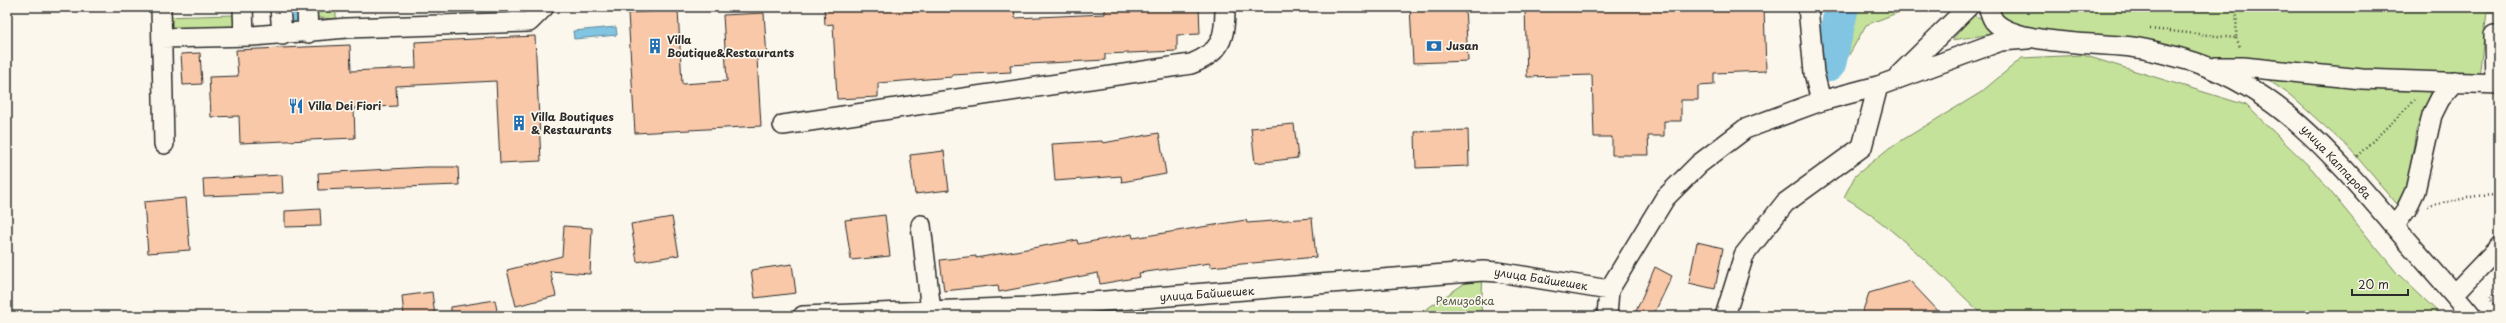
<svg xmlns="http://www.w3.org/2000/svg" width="2506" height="323" viewBox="0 0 2506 323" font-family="'Playpen Sans',sans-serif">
	<rect width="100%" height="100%" fill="#fbf7ec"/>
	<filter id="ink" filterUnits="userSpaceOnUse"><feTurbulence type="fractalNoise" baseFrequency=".025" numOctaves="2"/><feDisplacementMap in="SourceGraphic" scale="8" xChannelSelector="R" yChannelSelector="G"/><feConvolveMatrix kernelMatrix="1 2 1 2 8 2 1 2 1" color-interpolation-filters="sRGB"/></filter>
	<g filter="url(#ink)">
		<path fill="#c5e29a" stroke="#788662" d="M307,7H336V19L308,17Z
			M1829,7H1912L1866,25L1837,76Z
			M1998,7H2499V12H2487L2479,77L2275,71L2010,30Z
			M233,15L234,30L162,32V17Z
			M1973,15L1988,21L1999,33L1952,40Z
			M2083,55L2246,105L2312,169L2397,273L2442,316H1984C1940,275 1896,228 1844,197L1855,176L1889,148L1980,93L2022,58Z
			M2258,73L2433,88L2416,131L2407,187L2397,204L2350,149L2290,95Z
			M1483,271L1481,316H1416Z"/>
		<path fill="#82c5e3" stroke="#5f8799" d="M286,7H301L302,24L287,26Z
			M616,27L617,35L574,39L573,31Z"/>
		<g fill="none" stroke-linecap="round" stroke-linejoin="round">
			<path stroke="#82c5e3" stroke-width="34" d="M1829,64L1842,7"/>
		</g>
		<path fill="#f8c8a8" stroke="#2b2b2b" d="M824,7H1014L1015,18L1105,14V7H1199L1200,34L1177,35V51L1105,54V60L1010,65L1011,72L952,75V77L878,83V97L837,99L833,24L825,25Z
			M1410,7H1465L1468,61L1413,63Z
			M1525,7H1764L1766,71L1714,73V85L1698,86V100H1681V121H1664V136H1648L1649,155H1612V137H1594L1592,75L1527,77Z
			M678,10L682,84L727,81L723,15L764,13L767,58H757L761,126L635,133L628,13Z
			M535,36L541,161L500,163L496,81L396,86L397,106L354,108L355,138L240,143L239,116L211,117L209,77L238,76L236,50L350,45L351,71L416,68L415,42Z
			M200,53L202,84L183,85L181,54Z
			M1294,124L1298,158L1255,163L1251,128Z
			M1468,130L1469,166L1416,168L1415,132Z
			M1159,133L1166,174L1122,182L1121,176L1055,181L1052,144L1102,141L1103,143Z
			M944,151L949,190L915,194L910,155Z
			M426,167H458L459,185L319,190L318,173Z
			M282,175L283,193L204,196L203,179Z
			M186,198L190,250L148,253L144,202Z
			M320,209L321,226L285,227V211Z
			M885,215L890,256L851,260L845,220Z
			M672,217L679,255L637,262L631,224Z
			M1312,218L1316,257L1210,267V263L1139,273L1140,277L1100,284L1098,273L999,292L998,285L944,291L940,260L976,256V258L1077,240L1078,244L1132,234L1133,238L1246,220L1247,223Z
			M564,226L592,228L590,274L550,271L556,296L516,306L507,270L562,256Z
			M1697,242L1723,248L1715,289L1689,283Z
			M792,264L796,293L755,298L751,270Z
			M1655,267L1672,276L1653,316H1634Z
			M1910,281L1943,316H1861L1869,293Z
			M432,292L435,316H404L402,296Z
			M495,300L498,316H451V307Z"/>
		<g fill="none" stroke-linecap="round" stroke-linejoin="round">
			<g stroke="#2b2b2b" stroke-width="22">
				<path id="minor" d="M161,7L164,144
					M243,7L244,36
					M280,7L282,35
					M307,7L308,33
					M1808,7L1814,73L1821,101
					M1988,7C1990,11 1991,17 1994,21C2014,45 2102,43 2132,47C2153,50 2174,56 2194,62C2278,90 2333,155 2389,220C2416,252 2445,283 2472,316
					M162,38L253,36L347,28L529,22L544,7
					M2216,67H2243L2362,79L2499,84
					M1899,75L1968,7
					M2495,84L2494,35H2499
					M783,125L1191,64C1222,52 1225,38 1225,7
					M921,225L931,311
					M2394,226L2406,210L2415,191L2432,115L2440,99L2455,82
					M2454,294L2499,247
					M803,316L1030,307L1483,271L1498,272L1609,290
					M1607,316L1609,290L1665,198L1699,164L1745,129L1821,101L1878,86L2001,41L2027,39
					M1725,316L1744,255L1785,203L1862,147L1878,86"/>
			</g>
			<path stroke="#2b2b2b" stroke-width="2.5" stroke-dasharray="1 3" stroke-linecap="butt" d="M2150,29L2236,38L2237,7
				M2236,38L2241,49
				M2357,156L2415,100
				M2428,206L2476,196L2499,195
				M2499,288L2490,299L2499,308"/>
			<use href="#minor" stroke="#fbf7ec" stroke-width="19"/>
		</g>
	</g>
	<defs>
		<g id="building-bare" transform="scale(1.2)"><path d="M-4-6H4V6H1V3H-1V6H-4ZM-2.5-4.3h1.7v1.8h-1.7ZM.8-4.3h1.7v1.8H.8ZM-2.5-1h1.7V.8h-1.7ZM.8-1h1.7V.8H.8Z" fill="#1f6fb2" stroke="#fbf7ec" stroke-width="2.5" paint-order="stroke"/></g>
		<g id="bank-bare" transform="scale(1.2)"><path d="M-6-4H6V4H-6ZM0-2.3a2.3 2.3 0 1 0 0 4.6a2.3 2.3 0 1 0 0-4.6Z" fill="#1f6fb2" stroke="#fbf7ec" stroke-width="2.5" paint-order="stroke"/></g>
		<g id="restaurant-bare" transform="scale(1.2)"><path d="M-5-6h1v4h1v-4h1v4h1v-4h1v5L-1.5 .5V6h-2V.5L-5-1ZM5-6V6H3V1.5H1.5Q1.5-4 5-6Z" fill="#1f6fb2" stroke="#fbf7ec" stroke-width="2.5" paint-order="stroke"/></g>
	</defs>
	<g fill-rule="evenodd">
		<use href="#building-bare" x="655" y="46"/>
		<use href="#bank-bare" x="1434" y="46"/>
		<use href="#restaurant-bare" x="296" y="106"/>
		<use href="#building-bare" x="519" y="123"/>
	</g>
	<g text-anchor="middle" stroke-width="3.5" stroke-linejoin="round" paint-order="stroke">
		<g font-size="11" font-weight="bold" fill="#2b2b2b" stroke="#fbf7ec" text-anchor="start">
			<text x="667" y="44">Villa<tspan x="667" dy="13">Boutique&amp;Restaurants</tspan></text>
			<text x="1446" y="50">Jusan</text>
			<text x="308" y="110">Villa Dei Fiori</text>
			<text x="531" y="121">Villa Boutiques<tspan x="531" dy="13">&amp; Restaurants</tspan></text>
		</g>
		<g font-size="11" fill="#2b2b2b" stroke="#fbf7ec">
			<text transform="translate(2336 162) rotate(47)" y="4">улица Каппарова</text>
			<text transform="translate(1541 279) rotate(9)" y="4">улица Байшешек</text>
			<text transform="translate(1207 294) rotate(-4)" y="4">улица Байшешек</text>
		</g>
		<g font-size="11" fill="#525947" stroke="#fbf7ec">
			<text x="1465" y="305">Ремизовка</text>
		</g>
	</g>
	<rect width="2506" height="323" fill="none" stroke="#fbf7ec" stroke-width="24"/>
	<rect x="12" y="12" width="2482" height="299" fill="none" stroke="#2b2b2b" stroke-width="1.5" filter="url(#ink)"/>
	<path d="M2352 289v6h56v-6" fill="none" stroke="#2b2b2b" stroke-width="2"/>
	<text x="2358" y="289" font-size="12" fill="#2b2b2b" stroke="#fbf7ec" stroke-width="3" paint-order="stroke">20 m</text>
</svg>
